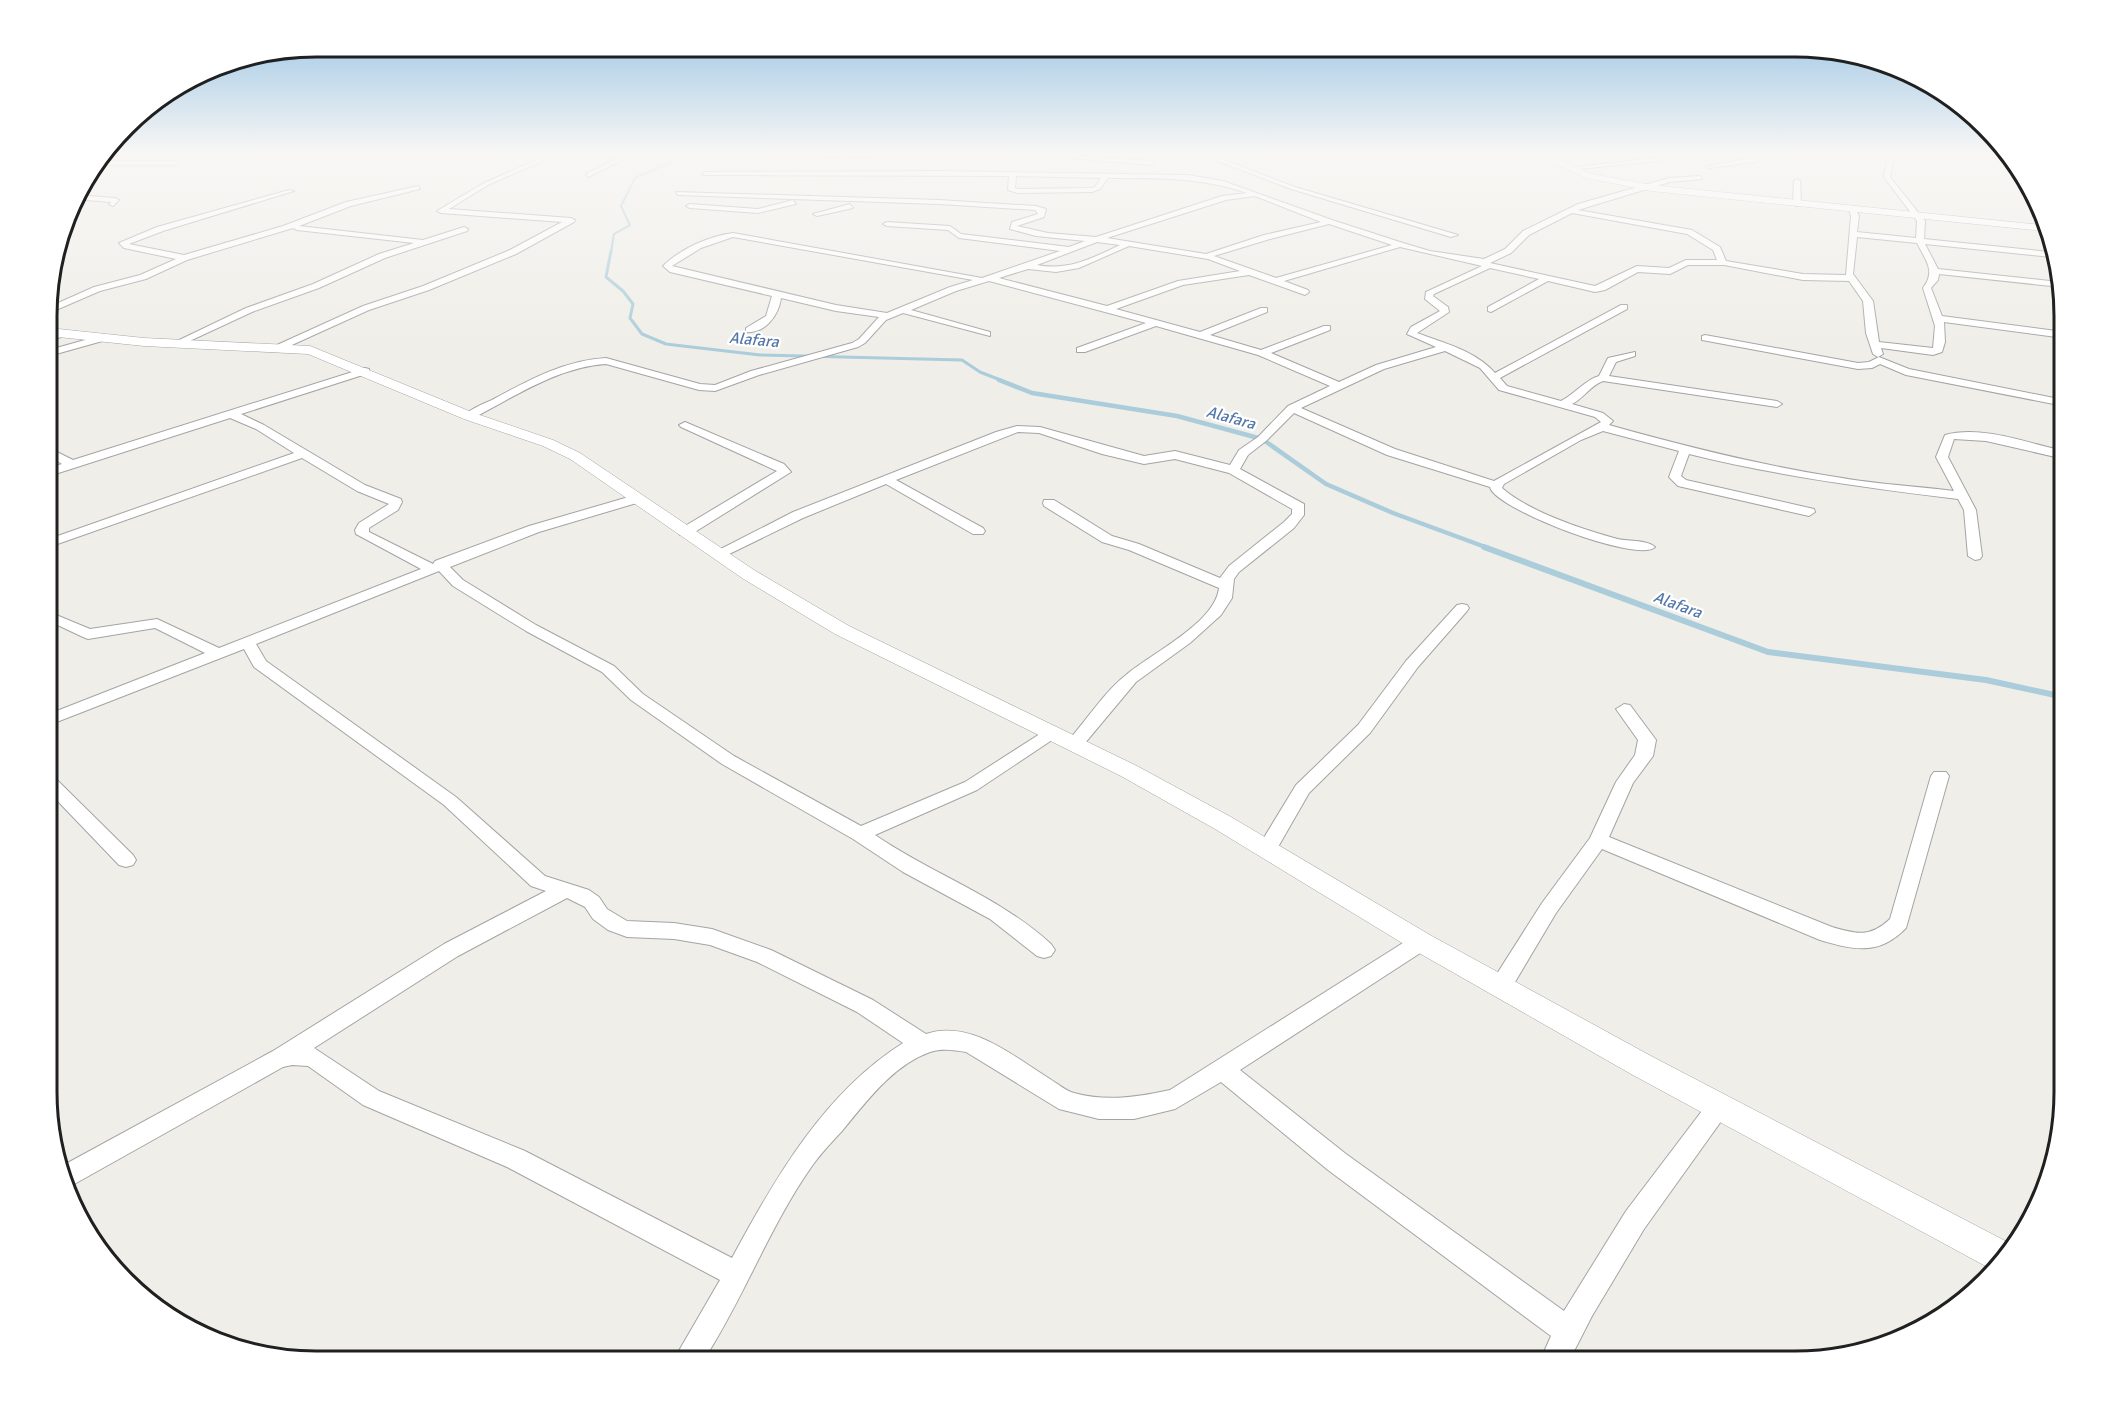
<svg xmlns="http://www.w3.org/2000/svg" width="2111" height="1408" viewBox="0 0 2111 1408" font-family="Signika,sans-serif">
	<rect width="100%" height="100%" fill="#f0eee8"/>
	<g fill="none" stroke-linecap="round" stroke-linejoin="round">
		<path stroke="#abccda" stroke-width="2" d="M611,252L614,234L630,225L621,206L635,178L693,152"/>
		<path stroke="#abccda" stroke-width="3" d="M611,251L606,277L623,291L633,304L630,318L642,334L666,344L760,355L962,360L980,372L1003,381"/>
		<path stroke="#abccda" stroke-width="4.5" d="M999,380L1032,393L1177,416L1262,439L1326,484L1393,513L1488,548"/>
		<path stroke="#abccda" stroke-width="6" d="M1484,547L1768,652L1986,680L2064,697"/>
		<g stroke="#a4a4a4" stroke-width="2">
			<path id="minor" d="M555,152H563L488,185L449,209L571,218L575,220L574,222L516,254L429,290L369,310L283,349H277V345L363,306L423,286L510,250L562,222L441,213L437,211L484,183Z
				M593,152H607L628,157L588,177L586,174L618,158Z
				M941,152L943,155L770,158L767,156L770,154Z
				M1194,152H1203L1295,187L1458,235L1451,237L1291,189Z
				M1599,152L1614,153L1546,160L1543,158Z
				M1768,152H1777L1755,162L1709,168L1706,166L1754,158Z
				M1889,152H1895L1890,177L1925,221L1924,239L2050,252L2051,257L1925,244L1938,269L2059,282L2061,287L1939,274L1938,280L1931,288L1942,316L2064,332V338L1944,322L1945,342L1942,352L1933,355L1881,348L1883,354L1878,357L1873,354L1866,333L1863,301L1849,281L1803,280L1724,265H1688L1670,274L1638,272L1605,290L1595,292L1548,281L1491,312L1488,311V307L1539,279L1490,268L1434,294L1433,296L1448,307L1449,312L1417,333C1444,343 1476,351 1495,373L1621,305H1627V309L1500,378L1507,386L1561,401C1575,394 1586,379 1599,376L1608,358L1635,352V356L1616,362L1609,376L1777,401L1782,404L1777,407L1603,381C1591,385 1584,398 1572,404L1603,413L1613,421L1609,425C1684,446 1759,465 1836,477C1875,484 1914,486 1954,491L1936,457L1945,435C1982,425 2027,443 2064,451V459L1986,441L1954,439L1948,457L1976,510L1982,556L1980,559L1975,560L1968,556L1964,510L1958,499C1867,488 1778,476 1689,454L1681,476L1686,480L1814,509L1815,512L1809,516L1678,486L1669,477L1679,451L1603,431L1581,440L1504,484L1502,488C1528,511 1581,529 1614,538C1626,542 1646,539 1655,547C1638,564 1493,508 1490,487L1387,455L1294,413L1266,441L1248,455L1240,469L1304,504V515L1294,528L1239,572L1234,579L1232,598L1221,615L1190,643L1136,682L1080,749H1068L1065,745L1068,741C1086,721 1105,691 1126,675C1152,653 1215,623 1219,588L1129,550L1102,542L1044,506L1043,503L1044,500H1054L1112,536L1139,544L1220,578L1229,566L1284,522L1292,514V509L1229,473L1175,459L1144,464L1102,454L1039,433L1018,432L896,480L983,528L985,531L983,534H973L886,484L803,518L723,557H713L711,554L793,512L996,432L1017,426L1040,427L1144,456L1175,451L1230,465L1239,450L1258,437L1288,406L1330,386L1258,355L1156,326L1085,352H1077V348L1146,323L989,281L956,291L911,310L990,332V336L903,313L886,320L865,343L858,347L759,375L715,391L699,390L606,364C558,367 514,397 473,418L469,419L463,416C471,409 482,404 492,400C527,381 565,360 606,358L700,384L715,385L751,371L852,343L859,339L879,317L836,311L781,298C779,315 765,334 746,332V328L766,316L772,296L670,272L663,266C680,249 709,236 733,233L982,278L1060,251L959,238L948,230L887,226L883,224L887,222L950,226L961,234L1069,247L1085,241L1036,236L1010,229L1012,222L1038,214L1035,210L939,204L678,195L676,192L939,200L1036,206L1046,209L1044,217L1017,226L1048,233L1096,237L1222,196L1247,193C1201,177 1156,178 1108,178L1100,189L1092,192L1018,193L1008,190L1009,176L702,175L704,172L939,171L1188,175L1223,181L1332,220L1403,243L1430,251L1484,259L1505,249L1523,231L1578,204L1669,178L1700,176L1702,179L1670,182L1578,210L1692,230L1720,247L1726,261L1803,274L1846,275L1851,216L1848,206H1854L1859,216L1857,232L1916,238L1917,221L1884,177ZM1016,176L1101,178L1095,187L1091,188L1018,189L1015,188ZM1255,196L1321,222L1264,235L1206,254L1107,238L1226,200ZM1572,213L1687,234L1713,250L1717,260H1686L1669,268L1637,266L1595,286L1490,263L1511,253L1529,235ZM1329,224L1392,245L1276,278L1214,256L1270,239ZM733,237L973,280L950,287L887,313L836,305L672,266L701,248ZM1857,237L1917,243C1926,261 1936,271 1923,288L1935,326L1933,348L1879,342L1873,301L1853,274ZM1097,242L1120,245C1093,258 1068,271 1037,265ZM1129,246L1208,259L1240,271L1178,281L1107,306L999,278L1028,269L1056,272L1079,268ZM1400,247L1482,266L1426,292L1425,299L1440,311L1411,327L1407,334L1436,347L1376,365L1339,382L1271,353L1330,330V326H1324L1261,350L1210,335L1267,312V308H1261L1200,332L1116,309L1183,285L1249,275L1305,295L1309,292L1308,290L1284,281ZM1445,351L1480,368L1499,390L1595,417L1601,422L1494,481L1395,449L1301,408L1384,369Z
				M1071,155L1152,161L1155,163L1152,165L1069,158Z
				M1664,157L1666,160L1570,170L1567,168Z
				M102,161H175L178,163L175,165H99Z
				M1797,179L1800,181L1801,204L1797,206L1793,204L1794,181Z
				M418,186L420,189L351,206L299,226L423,240L464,227L468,229L467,231L385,258L319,288L252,312L181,345L173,343L246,308L313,284L379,254L414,243L297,230L293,228L187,260L146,279L100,291L49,313V307L94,287L140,275L176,259L124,248L119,243L157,227L289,190L294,191L163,231L129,244L184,255L283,226L346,202Z
				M76,195L115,198L119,200L113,206L109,204L111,202L74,199Z
				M793,200L796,204L758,213L690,208L686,206L690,204L758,209Z
				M850,204L853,208L817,216L813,214Z
				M64,330L69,333L67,335L49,341V335Z
				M103,335L106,336V340L49,356V350Z
				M1705,335L1858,363L1869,362L1879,357L1909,369L2064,400V406L1906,375L1880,364L1872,368L1858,369L1702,340V336Z
				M365,368L369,369V373L241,414L264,425L365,485L401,499L402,502L398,510L369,528V532L433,564L435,561L529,526L632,496H640L642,499L640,502L539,532L450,567L463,580L536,625L614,666L643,694L734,756L861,826L965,782L1046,730H1058L1061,734L977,790L875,835C932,874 1000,897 1051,944L1055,950L1051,956L1044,958L1037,956L990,919L903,872L853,839L722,764L631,700L602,672L526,631L453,586L439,571L256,644L266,661L456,797L545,876L589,890L599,897L607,909L627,921L674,923L712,929L771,950L873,1000L926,1034C971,1019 1014,1057 1050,1079C1058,1084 1066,1091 1074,1093C1106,1102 1138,1097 1170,1090L1414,936L1421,934L1428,936L1431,942L1428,948L1240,1070L1346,1154L1564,1311L1626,1211L1711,1099L1719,1096L1727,1099L1731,1106L1727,1113L1644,1229L1592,1316L1569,1361H1540L1551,1336L1328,1170L1221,1082L1175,1109L1134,1119H1099L1059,1109L966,1052C954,1050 942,1048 930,1052C893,1065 866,1102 842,1131C832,1142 821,1153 812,1166C769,1227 744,1298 703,1361H673L720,1280L507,1167L363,1105L308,1066L292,1065L283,1067L69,1187L62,1166L273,1051L444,944L546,891L531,886L444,805L254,667L244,649L49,725V714L205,653L155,628L88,639L83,637L49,621V612L90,629L157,619L219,648L421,569L356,534L355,530L359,523L389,504L357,491L302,458L49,547V539L294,453L256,429L230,418L49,476V468L62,464L49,456V448L73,460ZM567,898L585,907L593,919L608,930L627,937L674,939L710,945L757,962L857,1012L903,1043C824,1093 775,1178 732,1258L525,1151L379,1091L314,1048L458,956Z
				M685,422L784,464L791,472L690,535H680L678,532L680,529L777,471L681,427L679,425Z
				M1462,604L1467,605L1469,608L1467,611L1418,667L1370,733L1309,793L1274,854L1267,856L1260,854L1257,849L1296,785L1358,725L1406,661L1457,605Z
				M1624,704L1630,705L1656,740L1653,756L1633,783L1609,837L1832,927C1856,934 1870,938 1890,919L1931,776L1934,772H1946L1949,776L1906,928C1879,956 1854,950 1820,940L1602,849L1556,913L1509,992L1501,995L1493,992L1490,986L1493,980L1542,903L1590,838L1616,782L1635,755L1638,740L1616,709Z
				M49,776L55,778L133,855L136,860L133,865L126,867L119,865L49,792Z"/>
		</g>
		<g stroke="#a4a4a4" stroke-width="1">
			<path id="tertiary" d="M1529,152H1540L1592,174L1651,185L2042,225L2043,231L1651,191L1587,178Z
				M49,328L144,338L310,346L474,413L553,440L580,453L754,570L849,626L1137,766L1231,817L1430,935L1651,1056L2015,1246L1991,1269L1631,1074L1412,949L1215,829L1121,776L835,634L742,578L570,459L543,446L464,419L308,354L144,346L49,336Z"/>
		</g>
		<use href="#minor" fill="#fff" fill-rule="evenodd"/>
		<use href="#tertiary" fill="#fff" fill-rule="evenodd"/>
	</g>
	<linearGradient id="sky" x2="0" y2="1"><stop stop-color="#8fbee2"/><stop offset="0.44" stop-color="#f8f7f5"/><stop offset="1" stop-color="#f8f7f5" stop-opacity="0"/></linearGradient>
	<rect width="2111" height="349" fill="url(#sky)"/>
	<g text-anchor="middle" stroke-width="4.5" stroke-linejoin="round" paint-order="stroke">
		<g font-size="16" font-style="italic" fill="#5378aa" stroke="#fff">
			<text transform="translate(754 339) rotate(5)" y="6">Alafara</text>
			<text transform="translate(1231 417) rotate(15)" y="6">Alafara</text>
			<text transform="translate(1678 604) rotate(20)" y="6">Alafara</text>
		</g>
	</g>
	<path d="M0 0H2111V1408H0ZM316 57H1795A259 259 0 0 1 2054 316V1092A259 259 0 0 1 1795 1351H316A259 259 0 0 1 57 1092V316A259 259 0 0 1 316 57Z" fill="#fff" fill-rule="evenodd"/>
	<path fill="none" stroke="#202020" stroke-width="3" d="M316 57H1795A259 259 0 0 1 2054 316V1092A259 259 0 0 1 1795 1351H316A259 259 0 0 1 57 1092V316A259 259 0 0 1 316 57Z"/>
</svg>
